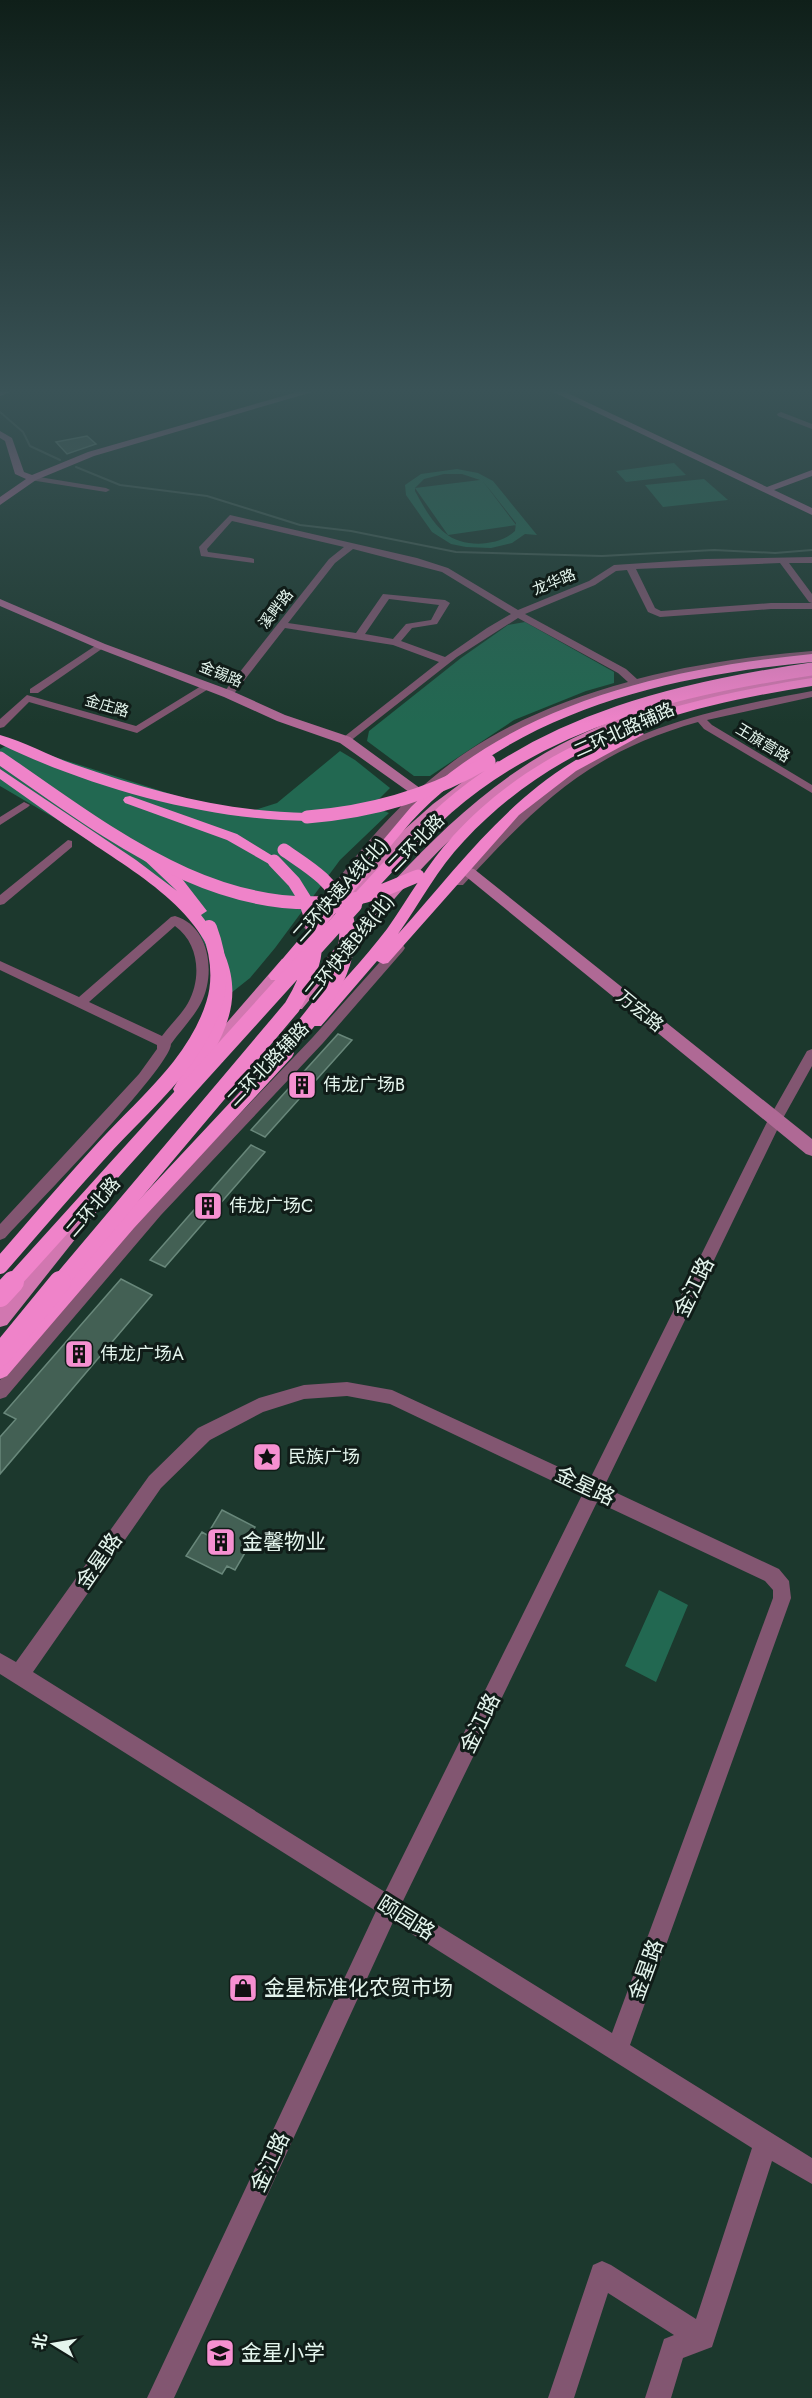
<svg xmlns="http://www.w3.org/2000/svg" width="812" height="2398" viewBox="0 0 812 2398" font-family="Jost,'Noto Sans SC',sans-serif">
	<rect width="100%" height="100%" fill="#1c382d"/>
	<path fill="#226851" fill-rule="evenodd" d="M674,463L686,475L626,482L616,471Z
		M457,469L478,473L493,481L537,535L525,534L512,543L491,548L466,547L451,544L432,532L406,495L405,485L421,474ZM444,474H462L480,480L415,488L424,479ZM482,480L516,523L515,531C499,547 462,548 445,533C433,524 422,504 415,491V488L448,535L516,525Z
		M704,479L728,500L663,507L645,485Z
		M525,622L614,672V683L586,691L514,720L430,776H414L367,741L369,731L461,658L508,625Z
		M11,743L202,804L252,811L277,803L340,751L355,760L390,788L372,806L389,813L340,860L275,948L250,978L221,1001L210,955L190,914L145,871L0,786V749Z
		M659,1590L688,1605L656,1682L625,1666Z"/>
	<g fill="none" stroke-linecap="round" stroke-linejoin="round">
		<path stroke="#455c53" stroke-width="2" d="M0,412L23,432L30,446L60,460
			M76,467L120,485L207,496L300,525L351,531L456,552L602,556L714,550L775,553L812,550"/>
	</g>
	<path fill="#436054" stroke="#68877a" stroke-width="1.5" d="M87,436L96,444L67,454L56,442Z
		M338,1034L352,1040L265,1137L251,1130Z
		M251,1145L265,1152L165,1267L150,1260Z
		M121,1279L152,1295L0,1474V1437L16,1419L4,1413Z
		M222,1510L255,1527L242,1549L246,1551L235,1570L227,1566L222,1574L186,1556L202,1532L207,1535Z"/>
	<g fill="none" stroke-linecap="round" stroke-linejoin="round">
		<path fill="#825671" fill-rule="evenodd" d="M781,412L812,424V429L778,416L777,414Z
			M33,476L106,488L110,490L106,492L30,480V476Z
			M230,515L417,558L448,568L518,610L589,581L614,565L705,559L812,557V563H789L812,594V603L809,602L780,563L636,569L655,608L661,611L771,603H812V609H771L660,617L648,612L627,570L616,571L595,585L525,614L626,669L637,679C695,664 753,656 812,651V657C680,668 541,697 438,784C389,826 352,880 314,931L310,932L304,928C347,862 402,795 468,751C516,719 573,697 628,682L618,673L518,618L457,657L349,742L345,743L340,740L439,662L393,645L285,628L232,696H224V692L329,559L344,547L232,521L207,549L208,552L251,558L254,559V563L201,556L199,547ZM353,549L442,572L511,614L487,628L445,657L401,641L412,628L437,624L450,603L445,600L383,594L356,633L288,623L335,563ZM389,599L439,605L431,620L406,624L393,639L365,634Z
			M98,644L106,646L38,693H30V689Z
			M206,683L210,684V688L137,733L29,702L4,727L0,728V719L27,695L136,726Z
			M812,691V697L707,720L712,725L812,785V793L704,729L698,722C588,753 538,804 463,885H455L453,882C465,865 482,850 496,835C591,737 682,715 812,691Z
			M24,802L30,805L28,807L0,825V817Z
			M68,840L72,841V847L4,904L0,905V895Z
			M175,916C210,926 216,974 201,1003C193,1018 181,1030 171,1044C171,1067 30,1211 5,1238L0,1240V1224L139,1074L157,1049V1045L0,970V961L79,997L171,917ZM175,926C199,943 202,978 188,1003C181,1015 170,1025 162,1036L89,1002Z
			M399,944L403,945L405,948L403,951L323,1043L161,1215L6,1397L0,1399V1380L151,1207L313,1037L395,945Z
			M812,1049V1066L782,1120L604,1487L779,1569L789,1581L791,1598L630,2045L812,2158V2184L772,2161L712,2347L683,2358L671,2398H645L664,2339L674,2335L608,2293L574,2398H548L593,2265L602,2261L611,2265L696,2319L752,2148L393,1922L174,2398H147L376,1911L0,1674V1653L16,1662L149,1476L198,1428L259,1398L304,1385L347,1382L392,1390L589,1481L768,1120L807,1051ZM347,1396L390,1404L582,1495L385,1892L33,1672L161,1488L210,1440L263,1412L304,1399ZM597,1502L765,1581L773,1590V1598L612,2033L402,1903Z"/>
		<path fill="#af6995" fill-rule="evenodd" d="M311,388H326L94,456L36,480L0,505V497L26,479L15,474L5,441L0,438V431L12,438L24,472L32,475L88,452Z
			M545,388H557L767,487L812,470V476L774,490L812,508V515Z
			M0,599L105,644L232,691L285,715L350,737L428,794L426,797H416L340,743L277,721L224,697L97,648L0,606Z
			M469,868L474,869L812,1139V1156L806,1154L464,875L462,872Z"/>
		<path fill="#d177b0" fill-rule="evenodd" d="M5,388H20L0,396V390Z
			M812,673V681C717,694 622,715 541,767C444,828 375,923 302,1009H290L288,1005L290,1001C364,916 435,822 532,761C616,708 715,688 812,673Z
			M498,761L505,765L503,768C446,802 401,847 356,895H346L344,892L346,889L397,836L433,804L472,775Z
			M287,958L295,963L292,967L209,1065H197L195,1061L197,1057L282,959Z
			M97,1192L103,1194L106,1199L103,1204L7,1325L0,1327V1305L91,1194Z"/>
		<path fill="#ef83c9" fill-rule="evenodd" d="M812,654V662C680,675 544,704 441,793C413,816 391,846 368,874C339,909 310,944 281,980H271L268,976L411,807C516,702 669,668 812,654Z
			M812,678V686C679,707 559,739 464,841C438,868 420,903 398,934C459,866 512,791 596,749C609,742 623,734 638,730L644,734L576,771L519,815L388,963L383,964L377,961L321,1026H309L307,1022L309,1018C336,989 363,960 387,929C409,898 427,864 453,836C547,733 679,699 812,678Z
			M0,735C23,741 50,756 73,764C150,791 225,812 307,813L314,817L307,821C206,820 91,788 0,744Z
			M0,769L136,860L177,891L141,857L143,854H153L183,880L207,911L201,915C255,985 232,1028 187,1093H175L173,1089C190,1059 214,1032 217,995C223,921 138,875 86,839C57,820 29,799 0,779Z
			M130,796L237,834L281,861L274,865L269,864L227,840L125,803L123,800L125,797Z
			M286,1047L292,1049L294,1053L292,1057L134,1228L7,1376L0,1379V1356L122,1218L280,1049Z"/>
		<path stroke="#ef83c9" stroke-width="13" d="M0,758C105,830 222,926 358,898C378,894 399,883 418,876
			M307,817C373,812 432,795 489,761
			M284,850C305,865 333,880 341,906
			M274,861L294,882L309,906
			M352,906C383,872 413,839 447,808C549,719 682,688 812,669"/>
		<path stroke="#ef83c9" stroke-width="16" d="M272,1062C305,1026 351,980 347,927C347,920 343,912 341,905
			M0,1266C34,1227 68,1187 103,1149C143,1105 196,1063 214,1004C222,979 218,952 209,928
			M12,1283L354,905
			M59,1283L292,1007C312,974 322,942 308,905"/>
		<path stroke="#ef83c9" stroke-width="22" d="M0,1296L13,1282
			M0,1355L60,1282"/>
	</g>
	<linearGradient id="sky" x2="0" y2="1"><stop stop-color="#0f1f19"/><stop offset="0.54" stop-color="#3a5357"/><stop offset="1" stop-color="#3a5357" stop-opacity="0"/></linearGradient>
	<rect width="812" height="724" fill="url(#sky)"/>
	<defs>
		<g id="building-square" transform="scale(1.5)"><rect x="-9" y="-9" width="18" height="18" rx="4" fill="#f690d1" stroke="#101c18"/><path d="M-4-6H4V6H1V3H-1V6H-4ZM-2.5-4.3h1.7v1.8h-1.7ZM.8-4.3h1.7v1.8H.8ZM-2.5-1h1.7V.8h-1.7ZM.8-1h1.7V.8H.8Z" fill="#111"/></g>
		<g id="sight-square" transform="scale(1.5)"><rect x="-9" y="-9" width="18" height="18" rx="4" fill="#f690d1" stroke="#101c18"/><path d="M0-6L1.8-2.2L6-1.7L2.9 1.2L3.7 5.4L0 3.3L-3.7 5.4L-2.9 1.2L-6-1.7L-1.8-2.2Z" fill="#111"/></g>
		<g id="shop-square" transform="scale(1.5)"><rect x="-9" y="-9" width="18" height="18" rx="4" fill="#f690d1" stroke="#101c18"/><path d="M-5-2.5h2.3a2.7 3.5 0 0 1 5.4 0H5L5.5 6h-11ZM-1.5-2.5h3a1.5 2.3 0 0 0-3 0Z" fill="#111"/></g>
		<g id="school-square" transform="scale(1.5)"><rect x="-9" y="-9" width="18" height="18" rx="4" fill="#f690d1" stroke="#101c18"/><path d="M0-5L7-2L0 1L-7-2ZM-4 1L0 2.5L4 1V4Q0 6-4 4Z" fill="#111"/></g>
	</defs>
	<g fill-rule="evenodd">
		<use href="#building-square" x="302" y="1085"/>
		<use href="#building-square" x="208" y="1206"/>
		<use href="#building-square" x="79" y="1354"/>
		<use href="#sight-square" x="267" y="1457"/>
		<use href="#building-square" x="221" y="1542"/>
		<use href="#shop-square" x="243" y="1988"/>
		<use href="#school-square" x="220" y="2353"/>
	</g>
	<g text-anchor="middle" stroke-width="6" stroke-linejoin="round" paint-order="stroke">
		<g font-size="15" fill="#e4f5ed" stroke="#101c18">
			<text transform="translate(554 582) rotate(-22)" y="5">龙华路</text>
			<text transform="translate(276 609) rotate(-52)" y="5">溪畔路</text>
			<text transform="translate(221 674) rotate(22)" y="5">金锡路</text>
			<text transform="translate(107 706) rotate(16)" y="5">金庄路</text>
			<text transform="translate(763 743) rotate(31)" y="5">王旗营路</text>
		</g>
		<g font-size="18" fill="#e4f5ed" stroke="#101c18">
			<text transform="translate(624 730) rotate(-24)" y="6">二环北路辅路</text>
			<text transform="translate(416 843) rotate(-46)" y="6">二环北路</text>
			<text transform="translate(340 890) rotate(-48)" y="6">二环快速A线(北)</text>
			<text transform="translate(349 947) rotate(-51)" y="6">二环快速B线(北)</text>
			<text transform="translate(640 1011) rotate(39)" y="6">万宏路</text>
			<text transform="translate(268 1064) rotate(-46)" y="6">二环北路辅路</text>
			<text transform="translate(93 1207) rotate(-49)" y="6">二环北路</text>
		</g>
		<g font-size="18" fill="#e4f5ed" stroke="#101c18" text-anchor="start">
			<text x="323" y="1091">伟龙广场B</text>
			<text x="229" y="1212">伟龙广场C</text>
			<text x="100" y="1360">伟龙广场A</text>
			<text x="288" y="1463">民族广场</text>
		</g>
		<g font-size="21" fill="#e4f5ed" stroke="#101c18">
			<text transform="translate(694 1287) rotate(-64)" y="7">金江路</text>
			<text transform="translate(585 1486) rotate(25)" y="7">金星路</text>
			<text transform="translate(99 1561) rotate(-55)" y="7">金星路</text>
			<text transform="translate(480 1723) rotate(-64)" y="7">金江路</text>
			<text transform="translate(406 1918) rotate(32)" y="7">颐园路</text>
			<text transform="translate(646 1970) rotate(-70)" y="7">金星路</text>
			<text transform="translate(270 2162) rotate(-65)" y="7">金江路</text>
		</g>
		<g font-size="21" fill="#e4f5ed" stroke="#101c18" text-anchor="start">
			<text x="242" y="1549">金馨物业</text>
			<text x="264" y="1995">金星标准化农贸市场</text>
			<text x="241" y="2360">金星小学</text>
		</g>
	</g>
	<g transform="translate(54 2344) rotate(281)" stroke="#101c18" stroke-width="4.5" paint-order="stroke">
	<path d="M0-4.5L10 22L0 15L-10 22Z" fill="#e4f5ed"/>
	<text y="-9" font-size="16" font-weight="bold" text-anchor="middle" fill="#e4f5ed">北</text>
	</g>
</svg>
